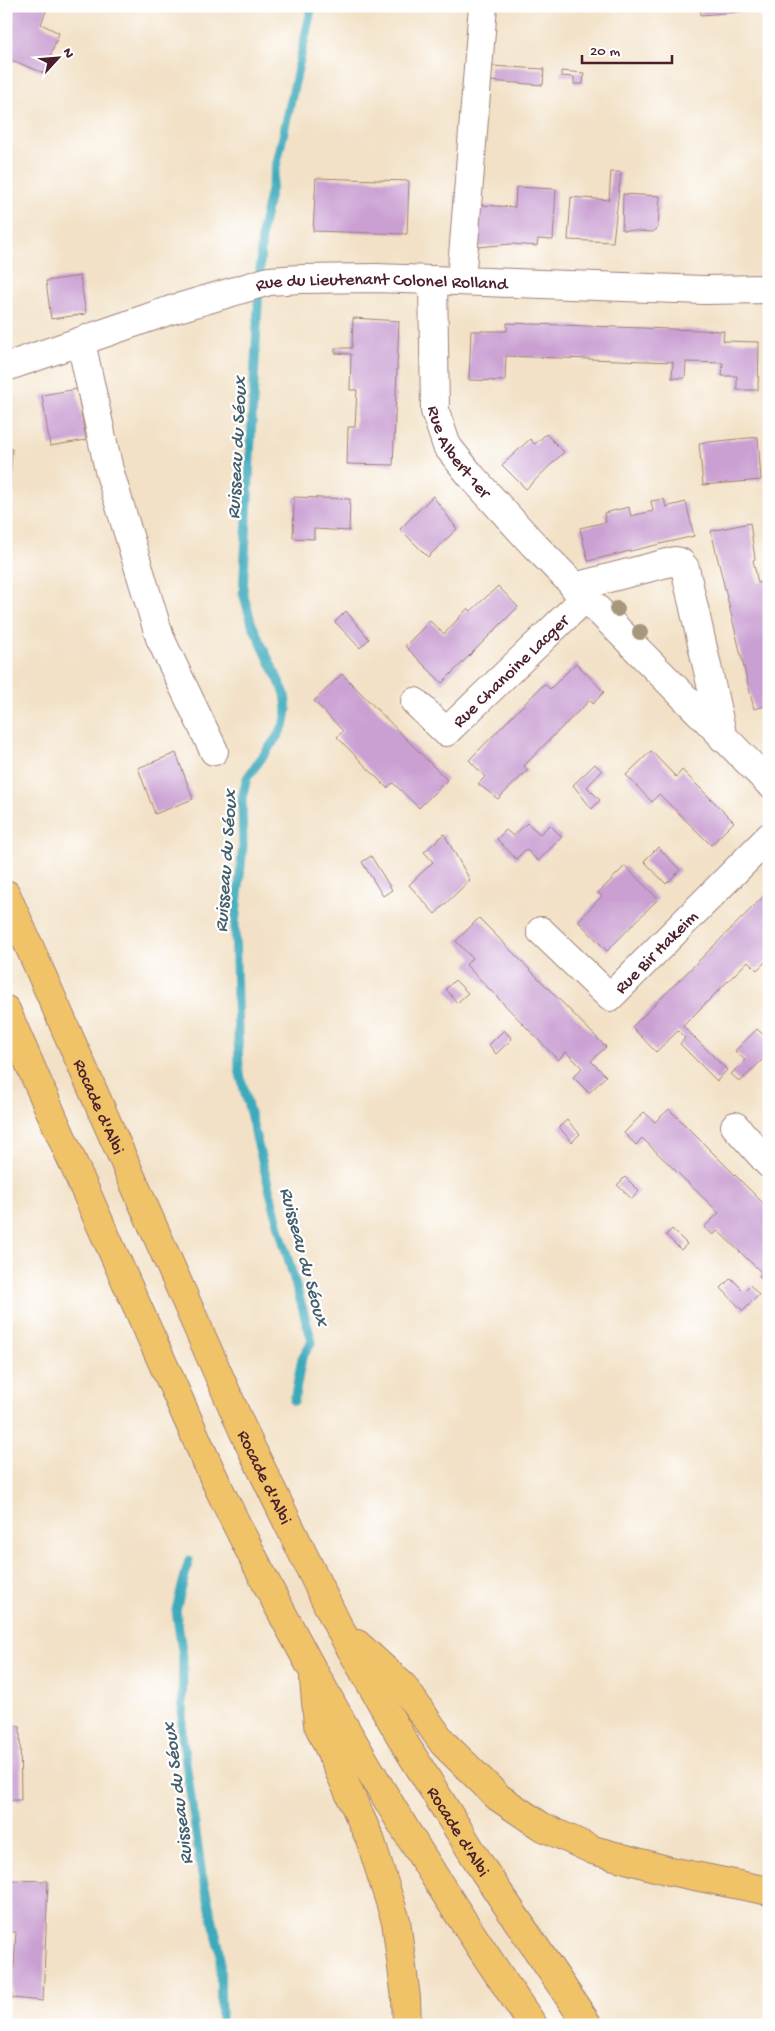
<svg xmlns="http://www.w3.org/2000/svg" width="775" height="2031" viewBox="0 0 775 2031" font-family="'Gochi Hand',sans-serif">
	<rect width="100%" height="100%" fill="#fff"/>
	<filter id="ink" filterUnits="userSpaceOnUse"><feTurbulence type="fractalNoise" baseFrequency=".02" numOctaves="2"/><feDisplacementMap in="SourceGraphic" scale="10" xChannelSelector="R" yChannelSelector="G"/><feConvolveMatrix kernelMatrix="1 2 1 2 8 2 1 2 1" color-interpolation-filters="sRGB"/></filter>
	<filter id="wash" filterUnits="userSpaceOnUse"><feTurbulence type="fractalNoise" baseFrequency=".0096" numOctaves="4" result="noise"/><feDisplacementMap in="SourceGraphic" scale="20" xChannelSelector="R" yChannelSelector="G"/><feGaussianBlur stdDeviation="1.12" result="paint"/><feColorMatrix in="noise" values="0 0 0 0 0 0 0 0 0 0 0 0 0 0 0 0 0 1.4 0 .05"/><feComposite in="paint" operator="in"/></filter>
	<g filter="url(#wash)">
		<rect width="100%" height="100%" fill="#f2e1c6"/>
		<g fill="none" stroke-linecap="round" stroke-linejoin="round">
			<path stroke="#3daabc" stroke-width="9" d="M294,1401L302,1358L312,1341L280,1231L239,1070L235,925L243,846L242,798L247,778L279,734L285,722L287,710L285,694L252,624L243,593L262,230L312,6
				M189,1560L176,1610L183,1658L182,1734L202,1875L220,1951L221,2025"/>
		</g>
		<g id="blocks">
			<path fill="#caa0d3" d="M6,6H48L41,24L59,33L44,73L6,58Z
				M700,6H769V9L701,15Z
				M490,66L544,69L543,85L489,81Z
				M561,71L584,73L583,84H574V77L561,76Z
				M611,172H621L613,242L568,240L571,197L609,200Z
				M316,178L409,181L407,234L313,231Z
				M516,187L556,189L553,240L538,239L537,246L512,244L477,247L480,205L515,207Z
				M623,194L660,196L658,228L653,232L622,230Z
				M80,276L86,314L51,319L46,281Z
				M353,318L399,321L393,465L347,464L348,427H355L357,390H350L351,354L335,353V348H352Z
				M507,323L724,331L723,341L759,342L758,390H737V376H722L723,363L686,362L685,378H672L673,362L506,356L505,381L469,380L471,331H507Z
				M77,389L86,440L50,446L42,395Z
				M546,434L564,452L526,489L502,465L530,439L535,444Z
				M758,437L761,480L703,485L699,443Z
				M6,449H12L10,488H6Z
				M433,496L457,529L428,557L400,529Z
				M294,497L350,499L349,531L314,529V539L293,538Z
				M664,499L666,507L686,502L694,536L588,561L580,528L606,522L604,513L629,507L631,516L653,511L651,501Z
				M750,523L755,559L753,560L758,583L769,580V705L754,709L711,531Z
				M498,586L518,607L442,683L405,646L430,621L444,634L468,608L471,611Z
				M346,611L369,639L360,648L335,622Z
				M576,663L604,692L593,704L590,700L549,740L524,766L528,770L498,799L478,784L485,777L469,760L544,684L550,689Z
				M342,674L447,780L419,808L393,783L387,788L337,737L343,731L314,701Z
				M651,751L676,777L682,770L734,822L711,845L659,794L652,802L626,775Z
				M176,753L193,799L155,814L138,768Z
				M595,764L602,771L587,787L600,800L592,809L573,785Z
				M527,823L540,834L550,825L562,837L538,861L526,849L516,859L497,839L506,830L513,836Z
				M444,834L470,880L435,914L409,885L433,862L424,852Z
				M658,847L680,870L666,884L644,861Z
				M371,856L392,890L383,896L362,862Z
				M625,866L658,899L607,951L578,921L602,896L598,893Z
				M769,891V958L757,970L748,961L683,1026L727,1070L717,1081L680,1044L685,1038L678,1031L656,1052L632,1027Z
				M479,918L606,1047L591,1061L606,1076L589,1093L573,1077L582,1068L566,1052L558,1060L466,965L472,958L456,941Z
				M455,980L468,993L457,1003L446,989Z
				M757,1029L769,1040V1053L740,1082L731,1074L745,1060L735,1051Z
				M504,1030L512,1039L496,1054L489,1045Z
				M669,1109L769,1209V1282L767,1284L759,1276L762,1273L718,1231L713,1235L704,1227L719,1213L642,1138L636,1145L624,1133L644,1112L655,1122Z
				M567,1120L580,1134L572,1142L559,1127Z
				M625,1177L639,1191L632,1199L617,1185Z
				M672,1229L687,1244L681,1250L666,1235Z
				M731,1278L744,1291L750,1285L759,1295L743,1311L721,1288Z
				M6,1726H20L21,1800H6Z
				M6,1880L48,1881L43,2001L12,1998L16,1932H6Z"/>
		</g>
	</g>
	<g filter="url(#ink)">
		<use href="#blocks" fill-opacity="0" stroke="#9e8078" stroke-width="1"/>
		<g fill="none" stroke-linecap="round" stroke-linejoin="round">
			<g stroke="#9e8078" stroke-width="30">
				<g id="minor">
					<path id="s1" d="M433,280L435,411L447,446L472,477L534,545L769,783"/>
					<path d="M461,281L483,6"/>
					<path d="M81,342L109,470L160,638L214,751"/>
					<path id="s2" d="M6,367L171,310L269,281L300,279L376,278L704,290L769,289"/>
					<path d="M574,587L675,561L680,562L685,568L723,738"/>
					<path id="s3" d="M415,702L446,732L585,598"/>
					<path id="s4" d="M541,931L610,997L769,837"/>
					<path d="M735,1126L769,1164"/>
				</g>
			</g>
			<g stroke="#9e8078" stroke-width="30">
				<g id="highway">
					<path id="s5" d="M6,894L246,1437L338,1626L405,1744L484,1871L588,2025"/>
					<path d="M6,1010C58,1130 111,1249 165,1368C185,1412 203,1456 224,1499C313,1682 417,1858 533,2025"/>
					<path d="M357,1644L403,1686L443,1743L498,1797L541,1826L593,1850L670,1871L769,1891"/>
					<path d="M314,1680L318,1724L370,1839L396,1921L406,1998L407,2025"/>
				</g>
			</g>
			<use href="#minor" stroke="#fff" stroke-width="28"/>
			<use href="#highway" stroke="#f1c369" stroke-width="28"/>
		</g>
		<g fill="#a8967d">
			<circle cx="617" cy="609" r="8"/>
			<circle cx="640" cy="632" r="8"/>
		</g>
	</g>
	<g text-anchor="middle" stroke-width="4.5" stroke-linejoin="round" paint-order="stroke">
		<g font-size="18" fill="#4a1f2b" stroke="#fff">
			<text dy="6" stroke="none"><textPath href="#s2" startOffset="389">Rue du Lieutenant Colonel Rolland</textPath></text>
			<text dy="6" stroke="none"><textPath href="#s1" startOffset="179">Rue Albert 1er</textPath></text>
			<text dy="6" stroke="none"><textPath href="#s3" startOffset="132">Rue Chanoine Lacger</textPath></text>
			<text dy="6" stroke="none"><textPath href="#s4" startOffset="160">Rue Bir Hakeim</textPath></text>
			<text dy="6" stroke="none"><textPath href="#s5" startOffset="232">Rocade d'Albi</textPath></text>
			<text dy="6" stroke="none"><textPath href="#s5" startOffset="638">Rocade d'Albi</textPath></text>
			<text dy="6" stroke="none"><textPath href="#s5" startOffset="1042">Rocade d'Albi</textPath></text>
		</g>
		<g font-size="19" font-style="italic" fill="#445e6c" stroke="#fff">
			<text transform="translate(235 448) rotate(-87)" y="7">Ruisseau du Séoux</text>
			<text transform="translate(224 861) rotate(-86)" y="7">Ruisseau du Séoux</text>
			<text transform="translate(306 1256) rotate(75)" y="7">Ruisseau du Séoux</text>
			<text transform="translate(176 1794) rotate(-97)" y="7">Ruisseau du Séoux</text>
		</g>
	</g>
	<rect width="775" height="2031" fill="none" stroke="#fff" stroke-width="25"/>
	<g transform="translate(58 58) rotate(64)" stroke="#ffffff" stroke-width="4" paint-order="stroke">
	<path d="M0-4L9 19L0 12L-9 19Z" fill="#4a1f2b"/>
	<text y="-8" font-size="14" font-weight="bold" text-anchor="middle" fill="#4a1f2b">N</text>
	</g>
	<path d="M582 55v8h90v-8" fill="none" stroke="#4a1f2b" stroke-width="2.5"/>
	<text x="590" y="55" font-size="15" fill="#4a1f2b" stroke="#ffffff" stroke-width="4" paint-order="stroke">20 m</text>
</svg>
